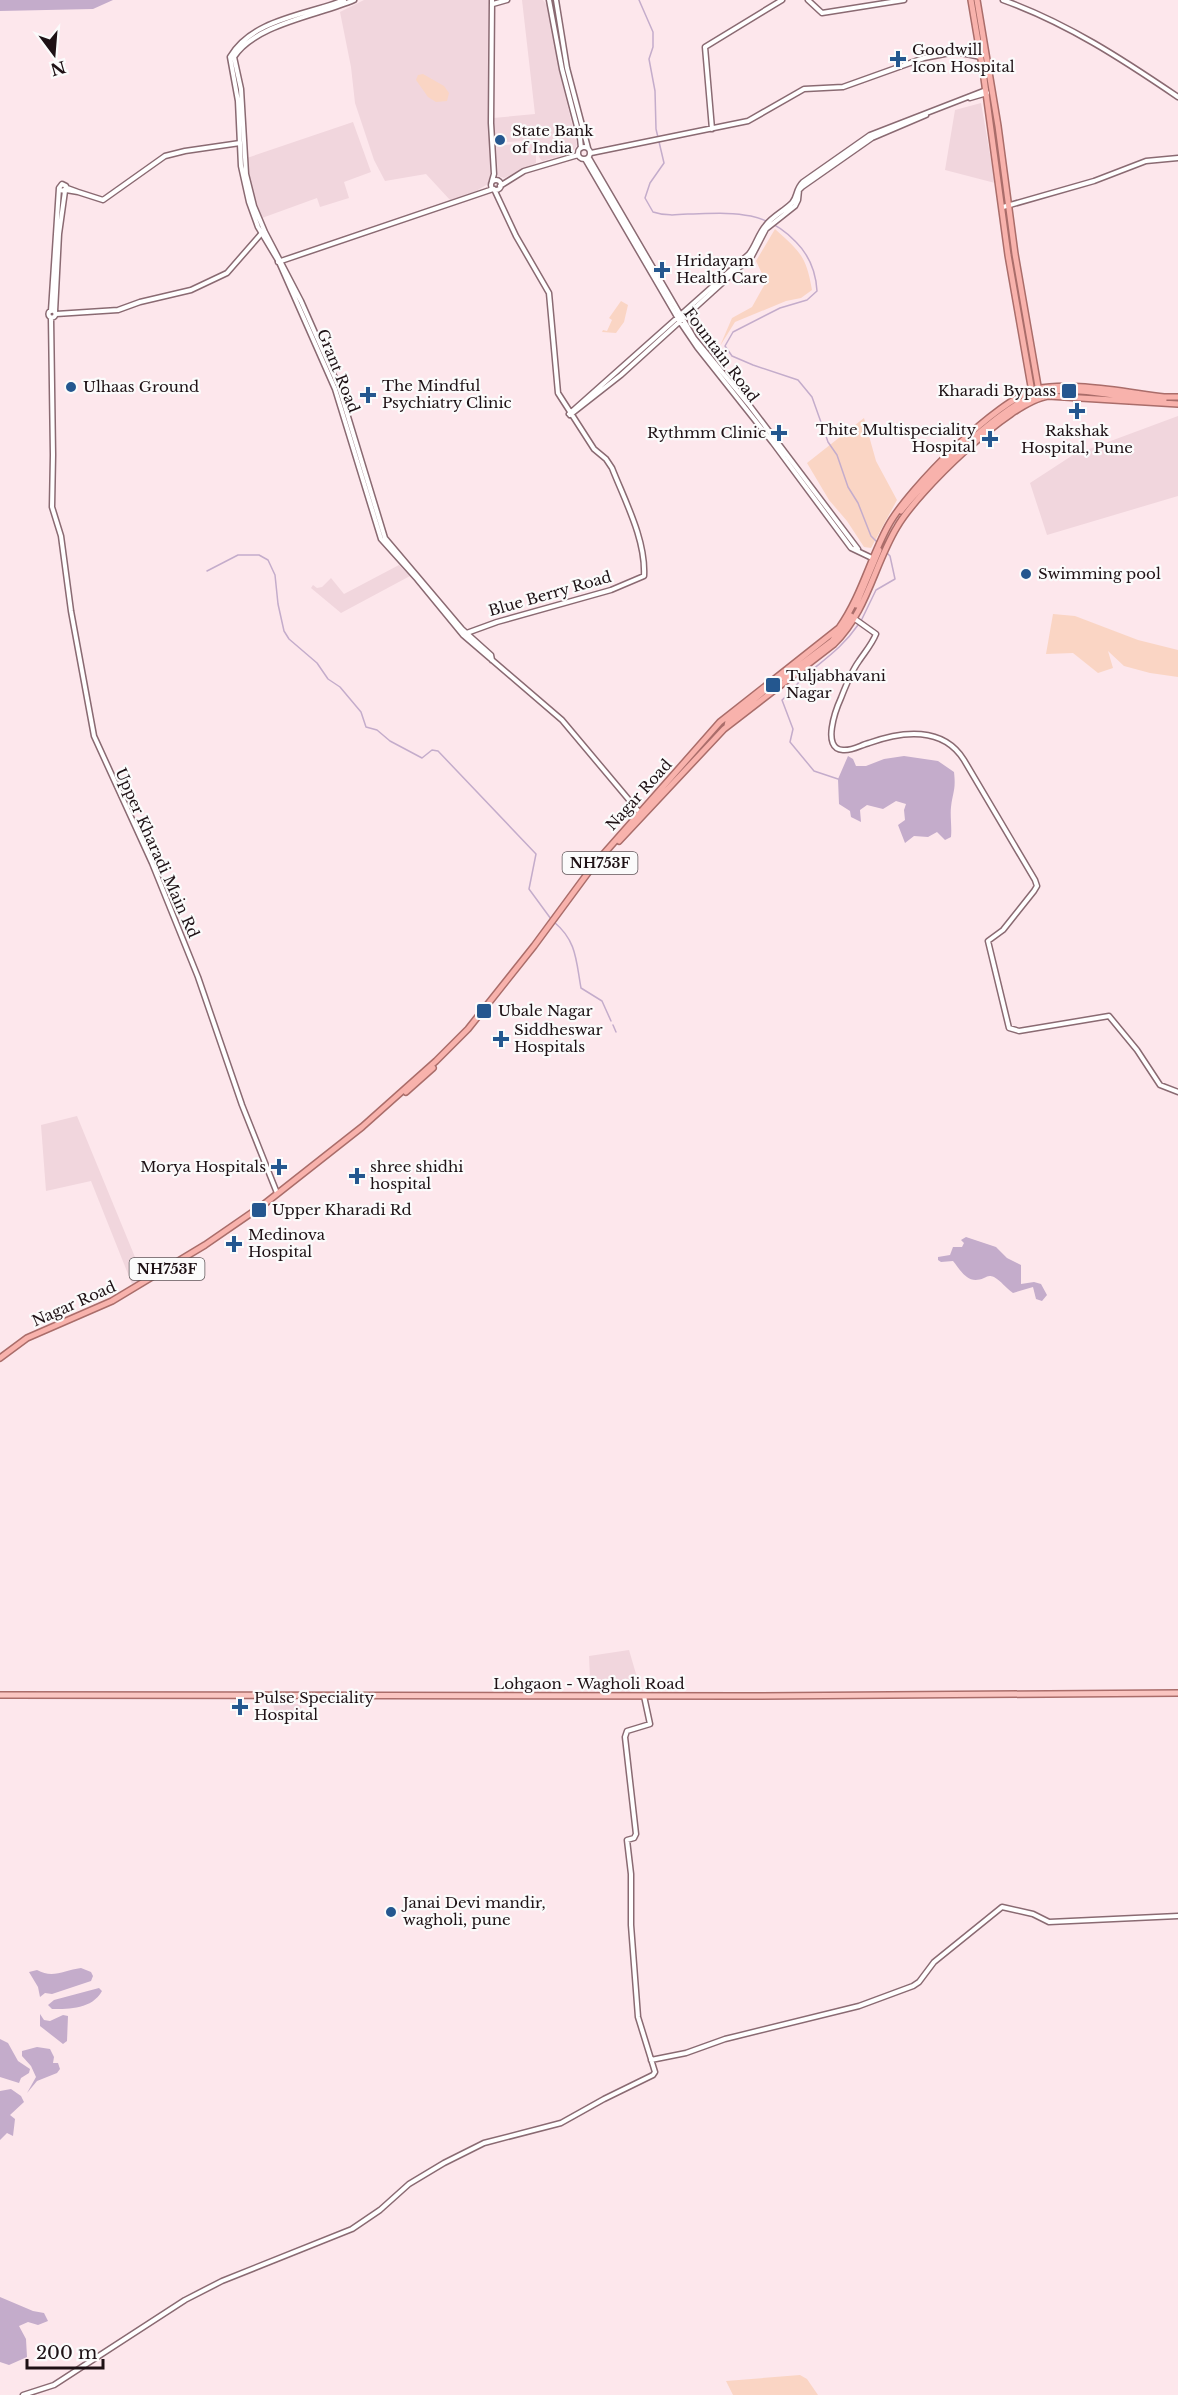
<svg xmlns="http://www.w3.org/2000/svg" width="1178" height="2395" viewBox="0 0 1178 2395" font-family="'Libre Baskerville',serif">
	<rect width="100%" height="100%" fill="#fde7ec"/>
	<path fill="#f1d6dd" d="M364,0H489L490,174L488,184L476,191L450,200L426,174L385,181L374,160L355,103L351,67L340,12Z
		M522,0H543L547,5L559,70L577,145L572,153L542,161L539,157L537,140L493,143V118L535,114Z
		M981,103L995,183L945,170L955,110Z
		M353,122L371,172L344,182L349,198L320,207L317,198L262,218L251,188L247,158Z
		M536,142V163L504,178L498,176L496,146Z
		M1178,416V496L1047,535L1030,483L1073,455Z
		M399,565L410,576L341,613L311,588L313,585L317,588L322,587L331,578L344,594Z
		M77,1116L144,1279L132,1284L91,1181L46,1191L41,1125Z
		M629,1650L641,1691L607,1692L606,1686H602L601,1679H590L589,1656Z
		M273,1703L301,1704L303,1718L298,1719L296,1714L276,1719Z"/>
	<path fill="#fad5c4" d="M423,74L444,86L449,93L447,101L436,102L428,97L416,80L418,75Z
		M775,229C800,252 806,255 812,290L801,298L786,301L735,322L720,346L732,318L752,307L766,282L756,261Z
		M621,301L628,305L624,322L616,333L602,332L603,330L607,331L612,320L609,318Z
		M864,418L876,461L897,500L871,548L864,547L847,521L829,500L807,463Z
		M1053,614L1075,616L1138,640L1178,650V677L1150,673L1124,666L1108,651L1113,668L1098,673L1073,653L1046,654Z
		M800,2375L807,2379L818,2395H733L726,2381Z"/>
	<path fill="#c4accb" d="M0,0H113L93,9L0,11Z
		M848,756L853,759L856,766H866L884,759L904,756L938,761L954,772C956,790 953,791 951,807C950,816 952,827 951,837L945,840L937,832L928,837L914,836L905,843L898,825L905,820L904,810L906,804L896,801L883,809L867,805L860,810L861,822L851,817L850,811L839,804L838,779Z
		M966,1237L996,1247L1007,1258L1021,1265V1284L1034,1282L1041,1284L1047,1295L1042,1301L1036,1299L1033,1287L1013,1293C1007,1289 1000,1280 994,1277C989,1275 988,1276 984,1278C968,1285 962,1272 953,1261L941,1262L938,1260V1257L950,1255L953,1247H962L964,1243L961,1240Z
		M81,1968L91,1972L93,1976L91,1981L52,1994L45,1993L40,1997L38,1987L29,1972L37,1970C53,1979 64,1970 81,1968Z
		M99,1988L102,1991C92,2009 70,2009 52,2009L48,2005L54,2000Z
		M40,2014L44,2020L50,2021L63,2015L68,2016L67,2041L63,2044L40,2026Z
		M0,2039L8,2043L18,2061L30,2069L29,2073L21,2078L19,2083L0,2077Z
		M37,2047L50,2049L54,2057L53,2063H58L60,2069L57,2073L37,2081L27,2093L36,2077L31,2066L22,2056V2051Z
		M11,2089L21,2096L24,2102L10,2115L15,2119L13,2136L7,2133L0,2140V2091Z
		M0,2297L33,2311L44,2313L48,2321L38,2325L28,2322L19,2326L26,2339L27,2357L9,2365L0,2362Z"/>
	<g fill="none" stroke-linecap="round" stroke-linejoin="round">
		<path stroke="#c4accb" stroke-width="1.5" d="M639,0L653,32V47L649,59L655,91L656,129L664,163L650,183L645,198L653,212C665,216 676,215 689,214C731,213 765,209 796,242C809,255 816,273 817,291L807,300L780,308L733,332L725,346L732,356L753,365L798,380L812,397L828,442L837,455L848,487L858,503L871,536L878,543
			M207,571L238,555H259L268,560L275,575L278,604L284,631L289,639L317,663L328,679L340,687L361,712L366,727L377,730L390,741L422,758L432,750L438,751L536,854L529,889L551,919
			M861,621L876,590L895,579L890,556L887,553
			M838,779L814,771L790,742L793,729L782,700C791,693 797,683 806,675C826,658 842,648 858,625
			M554,922C577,941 576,961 581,988L602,1001L611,1021
			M613,1025L616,1032"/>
		<g stroke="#8a6a72" stroke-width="7">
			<path id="tertiary" d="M549,0L562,69L580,138L581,148
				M556,0L567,68L588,148
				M808,0L822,13L904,0
				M1003,0C1067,23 1122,59 1178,97
				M493,4L507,0
				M956,52L981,57
				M970,98L987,93
				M712,129L705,47L782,0
				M578 153a6 6 0 1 1 12 0a6 6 0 1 1-12 0Z
				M591,153L748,121L804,89L843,87L924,58L960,51H980
				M589,158L694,338L750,406L858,549
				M585,159L680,322L697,347L773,443L851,548L872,558
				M491 185a5 5 0 1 1 10 0a5 5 0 1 1-10 0Z
				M492,181L494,174L491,123L492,0
				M500,186L524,171L578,155
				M66,190L78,192L67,188
				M78,192L103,200L165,156L185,151L240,143
				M1003,207L1094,181L1146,161L1178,158
				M278,262L493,189
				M48.5 314a3.5 3.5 0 1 1 7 0a3.5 3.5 0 1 1-7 0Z
				M51,311L59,188L62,184L66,186L65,191L60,190
				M55,312L59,234L65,191
				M56,314L118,310L140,302L191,290L227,273L261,234
				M51,318L53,455L52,507L61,536L71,611L94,736L152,863L198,977L242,1105L277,1193
				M569,414L749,254C756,245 758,234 766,225C773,216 784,211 792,203C798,196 795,190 803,182L870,135L986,90
				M570,415L621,375L752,256L766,229L795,206L798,200L799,190L802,187L872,138L926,115
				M855,619L876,634C872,644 865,652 859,661C851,672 846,685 841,698C836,709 821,749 843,750C852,751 861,745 869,743C902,731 943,726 964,760L1035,880L1037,886L1034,891L1003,930L988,941L1009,1028L1019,1031L1109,1016L1137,1050L1160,1085L1178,1092
				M464,634L497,622L611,590L644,576C646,540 625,501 612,468L606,459L594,449L558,393L549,293L516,236L494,189
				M651,2060L686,2053L725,2039L859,2006L913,1986L919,1982L934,1962L1002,1907L1033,1914L1049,1922L1178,1916
				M23,2395L54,2385L185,2300L222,2281L352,2229L380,2210L409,2184L444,2163L484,2143L561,2123L604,2099L653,2075L655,2072L638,2017L631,1925V1874L627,1840L634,1838L636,1834L625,1737L627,1731L650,1724L644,1696"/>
		</g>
		<g stroke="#8a6a72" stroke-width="7">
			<path id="secondary" d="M344,0C307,15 252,19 230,57L238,101L241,166L249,202L258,227L279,262L335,389L381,539L417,579L463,635L562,720L640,813
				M354,0C320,15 255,24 234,57L241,89L246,174L254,206L265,232L301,301L339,387L385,538L462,629L491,655L492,660"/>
		</g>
		<g stroke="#aa6d6a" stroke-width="8">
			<path id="primary" d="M0,1695L748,1696L1178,1693"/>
		</g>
		<g stroke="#aa6d6a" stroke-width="8">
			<path id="trunk" d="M971,0L983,71L1008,255L1032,392
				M977,0L998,126L1015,254L1039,392
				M901,511C924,481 1010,397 1045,392C1084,386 1125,400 1164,400
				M856,605L879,550
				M783,678L832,641L851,616
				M727,726L728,721L763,692
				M619,841L724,729L834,644C867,612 874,565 897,527C917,492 1009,402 1048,396L1178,404
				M406,1092L433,1068
				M0,1358L27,1338L112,1301L205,1245L263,1205L362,1127L436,1061L468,1029L534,946L593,866L720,722L839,628C861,597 870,559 888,526C908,489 997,399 1037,389C1071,381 1129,393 1164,397H1178"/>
		</g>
		<use href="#tertiary" stroke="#fff" stroke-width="4"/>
		<use href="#secondary" stroke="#fff" stroke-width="4"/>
		<use href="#primary" stroke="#fac5c1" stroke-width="5"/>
		<use href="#trunk" stroke="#f8b2ac" stroke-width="5"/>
	</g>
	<g fill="#24578f" stroke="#fbfbfb" stroke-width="2">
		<path d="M895 50h6v6h6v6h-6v6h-6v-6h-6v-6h6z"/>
		<circle cx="500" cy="140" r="6"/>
		<path d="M659 261h6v6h6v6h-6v6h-6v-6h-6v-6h6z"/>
		<circle cx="71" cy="387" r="6"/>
		<rect x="1061" y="383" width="16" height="16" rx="3"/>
		<path d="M365 386h6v6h6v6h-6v6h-6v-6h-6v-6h6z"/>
		<path d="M1074 402h6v6h6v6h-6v6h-6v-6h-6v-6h6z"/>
		<path d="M776 424h6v6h6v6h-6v6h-6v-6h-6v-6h6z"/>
		<path d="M987 430h6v6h6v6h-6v6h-6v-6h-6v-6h6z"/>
		<circle cx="1026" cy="574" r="6"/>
		<rect x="765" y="677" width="16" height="16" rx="3"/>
		<rect x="476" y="1003" width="16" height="16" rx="3"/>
		<path d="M498 1030h6v6h6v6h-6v6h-6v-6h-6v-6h6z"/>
		<path d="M276 1158h6v6h6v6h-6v6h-6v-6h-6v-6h6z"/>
		<path d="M354 1167h6v6h6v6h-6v6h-6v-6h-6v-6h6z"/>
		<rect x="251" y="1202" width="16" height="16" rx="3"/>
		<path d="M231 1235h6v6h6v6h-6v6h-6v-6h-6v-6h6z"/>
		<path d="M237 1698h6v6h6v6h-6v6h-6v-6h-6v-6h6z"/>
		<circle cx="391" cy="1912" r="6"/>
	</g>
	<g text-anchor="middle" stroke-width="4.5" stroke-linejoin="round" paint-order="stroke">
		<g fill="#fbfbfb" stroke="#60575a" stroke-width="1.5">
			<rect x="562.5" y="852" width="75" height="22" rx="4.5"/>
			<rect x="129.5" y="1258" width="75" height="22" rx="4.5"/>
		</g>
		<g font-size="14" font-weight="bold" fill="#1e1115">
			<text x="600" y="868">NH753F</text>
			<text x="167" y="1274">NH753F</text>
		</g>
		<g font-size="15" fill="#1e1115" stroke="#fbfbfb" text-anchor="start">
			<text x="912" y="55">Goodwill<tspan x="912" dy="17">Icon Hospital</tspan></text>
			<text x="512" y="136">State Bank<tspan x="512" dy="17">of India</tspan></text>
			<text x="676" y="266">Hridayam<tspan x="676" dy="17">Health Care</tspan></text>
			<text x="382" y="391">The Mindful<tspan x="382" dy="17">Psychiatry Clinic</tspan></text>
			<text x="83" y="392">Ulhaas Ground</text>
			<text x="1056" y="396" text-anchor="end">Kharadi Bypass</text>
			<text x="976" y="435" text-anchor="end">Thite Multispeciality<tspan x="976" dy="17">Hospital</tspan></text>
			<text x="1077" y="436" text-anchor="middle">Rakshak<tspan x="1077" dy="17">Hospital, Pune</tspan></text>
			<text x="766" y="438" text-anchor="end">Rythmm Clinic</text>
			<text x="1038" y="579">Swimming pool</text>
			<text x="786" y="681">Tuljabhavani<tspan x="786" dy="17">Nagar</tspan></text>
			<text x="498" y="1016">Ubale Nagar</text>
			<text x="514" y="1035">Siddheswar<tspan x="514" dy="17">Hospitals</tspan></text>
			<text x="266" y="1172" text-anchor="end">Morya Hospitals</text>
			<text x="370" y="1172">shree shidhi<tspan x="370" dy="17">hospital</tspan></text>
			<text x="272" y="1215">Upper Kharadi Rd</text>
			<text x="248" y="1240">Medinova<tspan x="248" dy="17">Hospital</tspan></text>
			<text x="254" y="1703">Pulse Speciality<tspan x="254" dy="17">Hospital</tspan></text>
			<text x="403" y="1908">Janai Devi mandir,<tspan x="403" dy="17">wagholi, pune</tspan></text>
		</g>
		<g font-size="15" fill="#1e1115" stroke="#fbfbfb">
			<text transform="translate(721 355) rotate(53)" y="5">Fountain Road</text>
			<text transform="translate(338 371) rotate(68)" y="5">Grant Road</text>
			<text transform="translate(550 594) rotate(-16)" y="5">Blue Berry Road</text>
			<text transform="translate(639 795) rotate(-48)" y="5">Nagar Road</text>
			<text transform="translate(157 853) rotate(66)" y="5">Upper Kharadi Main Rd</text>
			<text transform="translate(74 1304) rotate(-24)" y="5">Nagar Road</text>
			<text x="589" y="1689">Lohgaon - Wagholi Road</text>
		</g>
	</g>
	<g transform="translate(54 54) rotate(164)" stroke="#fbfbfb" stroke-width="4.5" paint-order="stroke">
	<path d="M0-4.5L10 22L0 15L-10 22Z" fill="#1e1115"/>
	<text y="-9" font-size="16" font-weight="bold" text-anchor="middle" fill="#1e1115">N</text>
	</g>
	<path d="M27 2359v9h76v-9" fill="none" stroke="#1e1115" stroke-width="3"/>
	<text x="36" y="2359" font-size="18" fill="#1e1115" stroke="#fbfbfb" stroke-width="4.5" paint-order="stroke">200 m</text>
</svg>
